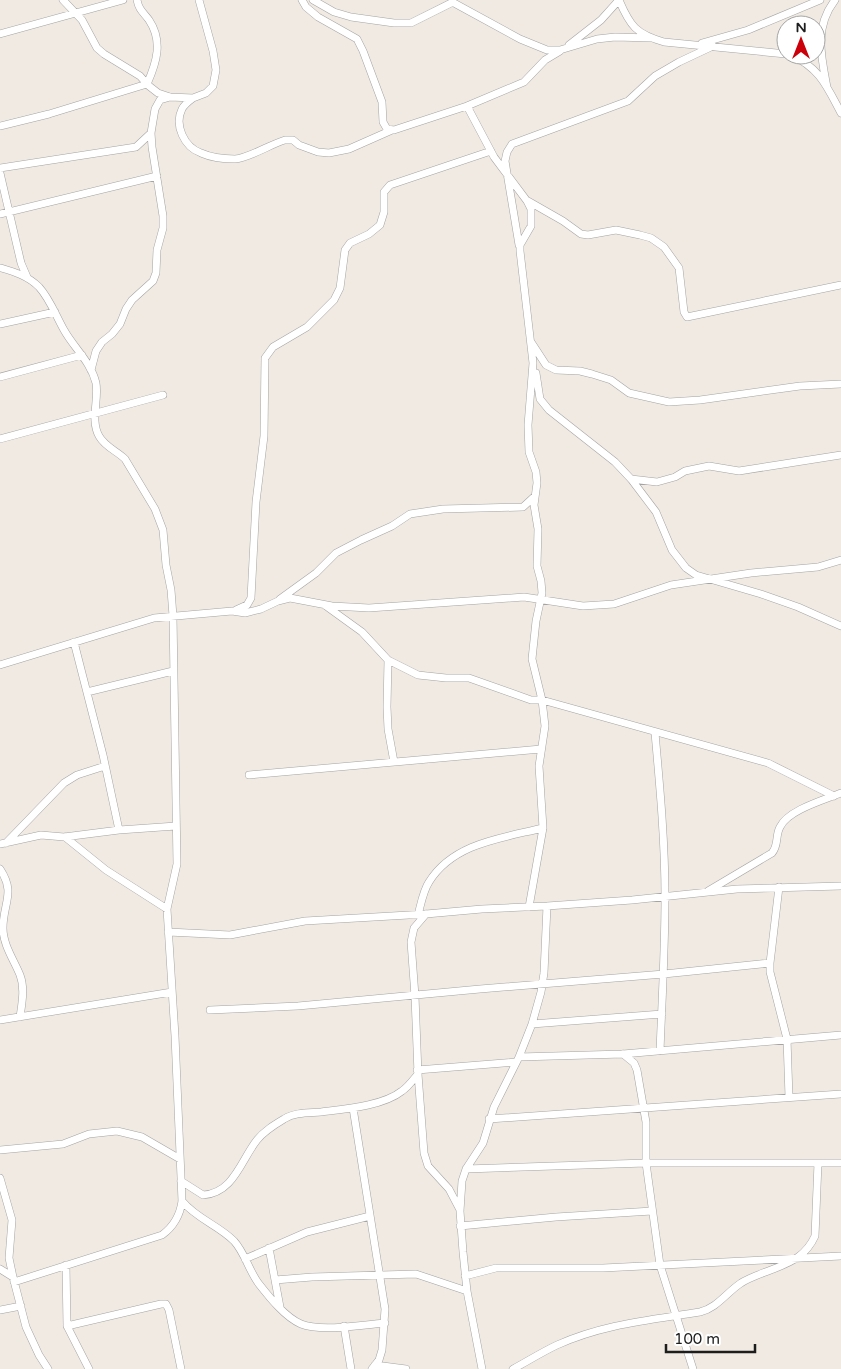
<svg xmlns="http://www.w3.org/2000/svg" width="841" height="1369" viewBox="0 0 841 1369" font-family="'Varela Round',sans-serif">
	<rect width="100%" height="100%" fill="#f0eae2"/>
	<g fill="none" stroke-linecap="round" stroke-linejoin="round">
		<g stroke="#a4a4a4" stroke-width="8">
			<path id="minor" d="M63,0L82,20L97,48L104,54L140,76L149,86L158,93L170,97L193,98L206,93L213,86L216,70L213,51L199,0
				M302,0L306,7L318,17L357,39L363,51L382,102L383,122L387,129L394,130L467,106L494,157L527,201L531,209V226L520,245V251L533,363L528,425L529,452L536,472L537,483L534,505L538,529L537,566L541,581L542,593L536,621L532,659L542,700L545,726L539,766L543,828L529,907
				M313,0L334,12L351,17L394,23H411L451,3H454L520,39L547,50H560L597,39L615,37L651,38
				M619,0C630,26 636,34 664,42L786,54
				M0,34L123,0
				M702,43L748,30L820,0
				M569,45L601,20L619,0
				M791,55C820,68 827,87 841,113
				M827,87C821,56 814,27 835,0
				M193,98C189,101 184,105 182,109C174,125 184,147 201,153C210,157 225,159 235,159C249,158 271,144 285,140H293L299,145L318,152L329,153L349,149L392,130
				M467,106L524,82L545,60L560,51
				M0,126L49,114L147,84C157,62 163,41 149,20C143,12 139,10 137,0
				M0,168L136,147L151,133
				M0,173L21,263L27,277
				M528,201L563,221L581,234L588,235L616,230L640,235L651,238L664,247L679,268L684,312L687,317L841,285
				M0,214L157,176
				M519,245L505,161L507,152L512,144L628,101L655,76L679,62L713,46
				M1,268C15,272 28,276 39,287C50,299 56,316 64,330C74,348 91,362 96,383C99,400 90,420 99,436C105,447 117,451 125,459L155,509L163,530L166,565L171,590L173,616L177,864L167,909L175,1036L182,1201C180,1216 173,1227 162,1235L14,1282
				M0,324L55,312
				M531,342L546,365L556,370L580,371L592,374L611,380L629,393L669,402L700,400L800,386L841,384
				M91,370L96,351L102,342L112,334L120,324L126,309L132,300L153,281L156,273L157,250L163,228V216L152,147L151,133L155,109L160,100L170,97
				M536,373L540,399L549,410L615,462L631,479L656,512L672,550L686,568L696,575L761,594L798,607L841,626
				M0,377L82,355
				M0,439L163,395
				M631,479L657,482L675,477L685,471L709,466L739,471L841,455
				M280,599L316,573L336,553L361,540L392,526L410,514L443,509L523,507L535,496
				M326,606L362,632L388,660L418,675L446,678H469L531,700H542L768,763L834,796
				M236,610L247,605L251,598L256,502L264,436L265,358L273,347L307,327L334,300L340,288L345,250L350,243L369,234L380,225L384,212V192L390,185L491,151
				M74,642L103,755L119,830
				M388,660L387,707L388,729L394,762
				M0,665L154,618L232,611L245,613L261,609L278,601L290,598L332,606L369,608L524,597L583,606L614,604L671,585L751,573L818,567L841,560
				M87,692L173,671
				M655,733C660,788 665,842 665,897C665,949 662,1000 660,1051
				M249,775L541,749
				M65,837L106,870L167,909
				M6,843L64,783L77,775L105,766
				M0,844L41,835L64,837L119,830L176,826
				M0,869C16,893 3,903 3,928C3,945 14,960 20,975C25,988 22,1003 20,1017
				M779,887L770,963V972L787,1039L789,1097
				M708,891L772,853C779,845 775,836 780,827C788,810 824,800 841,793
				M426,914L414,928L411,942L415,996L418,1074L424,1153L428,1166L449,1189L460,1210
				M418,915C421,904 423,891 429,882C453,843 502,838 543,828
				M168,932L230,935L305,921L426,914L482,909L547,906L632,900L737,889L841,886
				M210,1010L298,1006L480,989L664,974L770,963
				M0,1020L172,992
				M532,1024L662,1014
				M623,1054L634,1063L637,1070L646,1122V1163L660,1265L693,1369
				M519,1057L623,1054L841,1035
				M417,1070L516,1062
				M353,1108L385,1309L382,1350L379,1360L372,1369
				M489,1119L841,1094
				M0,1150L63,1144L89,1134L117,1131L142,1137L180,1159
				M466,1169L646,1163H841
				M0,1178L12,1220L9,1258L13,1277L26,1327L39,1355L48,1369
				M181,1181L203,1195C234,1193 241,1160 257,1140C264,1131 274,1125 284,1119C295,1112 309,1113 321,1112C345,1109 383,1106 402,1091C408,1087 413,1080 418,1074
				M182,1201C197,1219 218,1225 234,1241C245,1253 249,1271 259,1284C270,1298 285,1317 301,1324C320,1332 364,1325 385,1323
				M460,1226L556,1217L652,1211
				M269,1248L280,1307
				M245,1259L307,1232L370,1216
				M66,1265L67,1326L89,1369
				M0,1269L13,1277
				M465,1276L496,1268H603L841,1256
				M275,1280L312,1277L416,1274L467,1291
				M0,1310L21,1306
				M67,1326L161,1304H166L169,1310L181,1369
				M344,1326L351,1369
				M375,1365L406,1369
				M482,1369L467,1291L463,1252L460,1211L462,1181L466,1169L483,1143L494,1107L519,1057L532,1024L541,992L544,973L547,906
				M513,1369C528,1361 542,1352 557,1345C603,1324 651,1320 700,1312C717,1308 726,1293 741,1283C757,1273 783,1268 798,1257C805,1252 811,1245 815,1236L818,1163"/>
		</g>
		<use href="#minor" stroke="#fff" stroke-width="7"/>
	</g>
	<g transform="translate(801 40)"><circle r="24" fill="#ffffff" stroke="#a5a5a5"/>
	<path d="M0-4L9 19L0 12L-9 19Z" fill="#cb000b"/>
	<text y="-8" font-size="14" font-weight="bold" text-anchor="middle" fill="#1d1d1d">N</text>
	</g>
	<path d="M666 1344v8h89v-8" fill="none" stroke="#1d1d1d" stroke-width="2.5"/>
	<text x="674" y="1344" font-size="15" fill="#1d1d1d" stroke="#ffffff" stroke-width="4" paint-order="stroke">100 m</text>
</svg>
